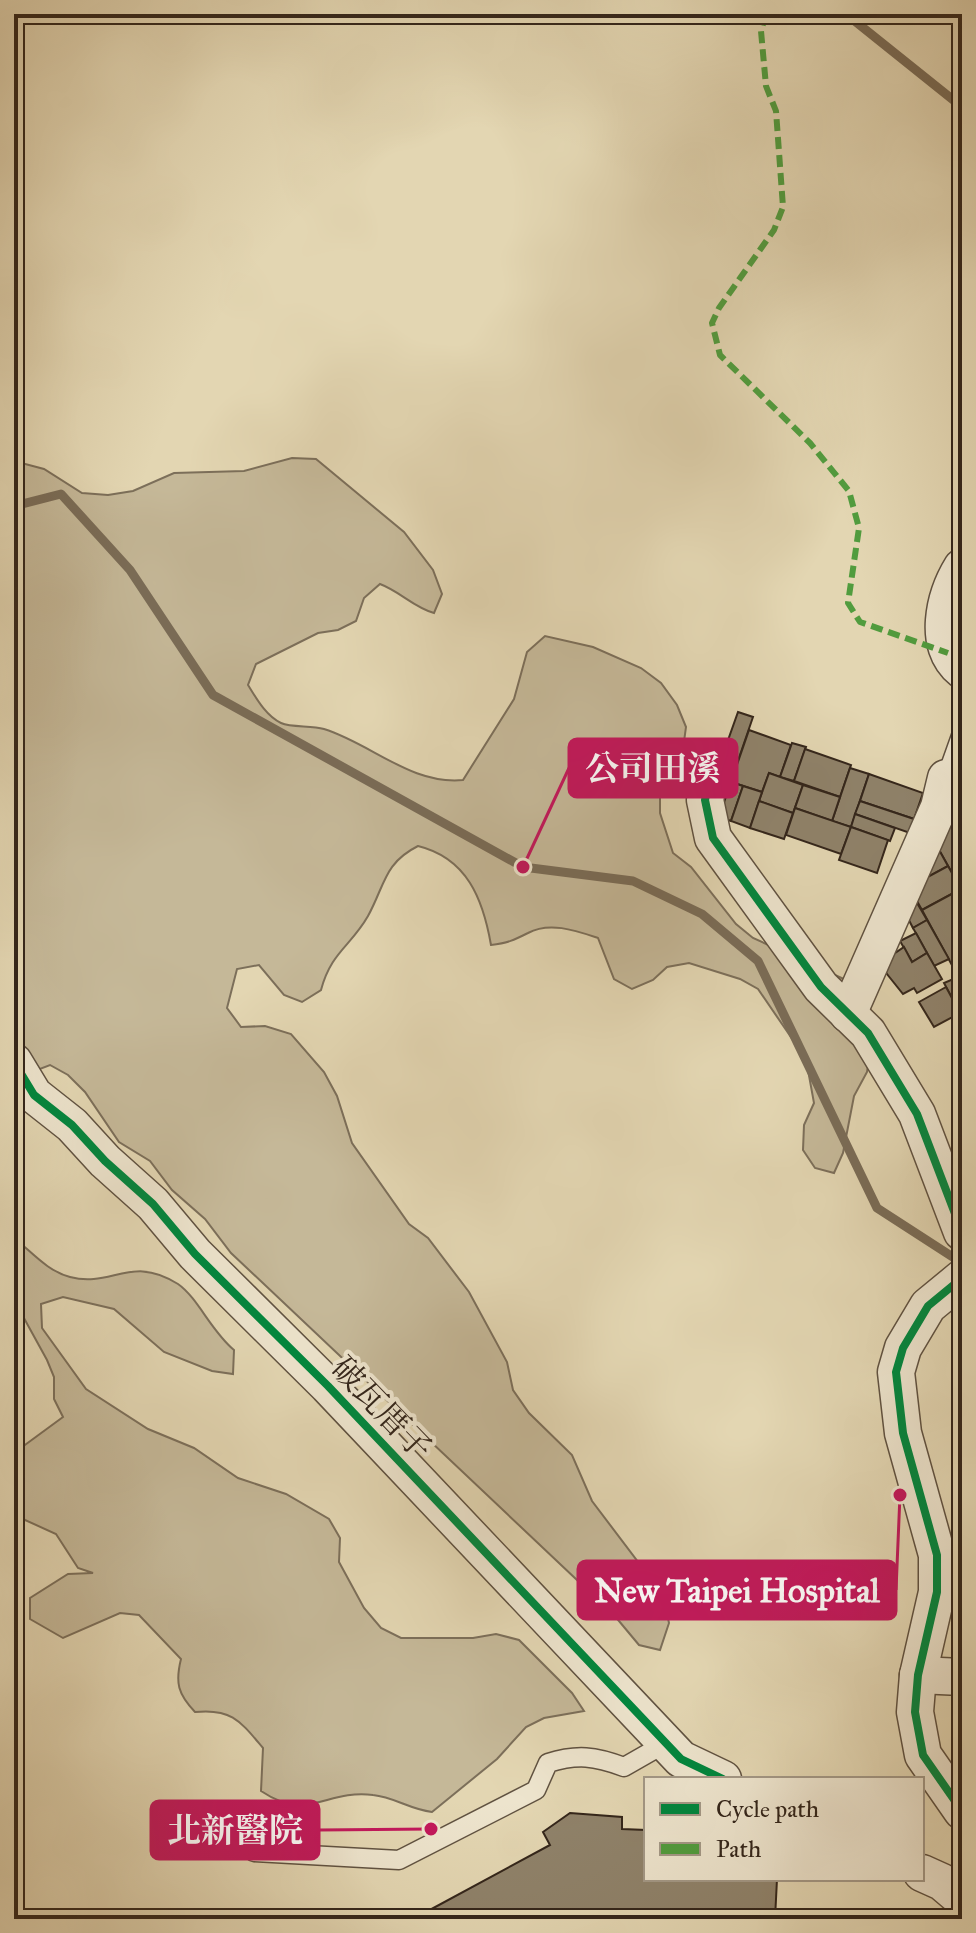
<svg xmlns="http://www.w3.org/2000/svg" width="976" height="1933" font-family="'IM FELL Great Primer','Noto Serif TC',serif">
  <style>
    .green { fill: #c5b898; stroke: #7c6f5a; stroke-width: 2 }
    .lines { fill: none; stroke-linecap: round; stroke-linejoin: round }
    .stream { stroke: #7a6c57; stroke-width: 9 }
    .building { fill: #8f826a; stroke: #34261b; stroke-width: 2 }
    .service-casing { stroke: #605241; stroke-width: 21 }
    .minor-casing { stroke: #605241; stroke-width: 39 }
    .service { stroke: #ede4cd; stroke-width: 18 }
    .minor { stroke: #ede4cd; stroke-width: 36 }
    .quiet { stroke: #519c3e; stroke-width: 6; stroke-dasharray: 12 6; stroke-linecap: butt }
    .cycleway-casing { stroke: #ede4cd; stroke-width: 13 }
    .cycleway { stroke: #00873e; stroke-width: 8 }
    .labels { text-anchor: middle; stroke-width: 8; stroke-linejoin: round; paint-order: stroke }
    .street-label { font-size: 32px; fill: #34261b; stroke: #ede4cd }
    .leader { fill: none; stroke: #c2185b; stroke-width: 3 }
    .callout-dot { fill: #c2185b; stroke: #ede4cd; stroke-width: 3 }
    .callout { fill: #c2185b; stroke: #c2185b; stroke-width: 3 }
    .callout-label { font-size: 34px; text-anchor: middle; font-weight: bold; fill: #fff }
  </style>
  <rect width="100%" height="100%" fill="#e3d6b2"/>
  <filter id="stains"><feTurbulence type="fractalNoise" baseFrequency=".0025" numOctaves="4"/><feColorMatrix values="0 0 0 0 .2 0 0 0 0 .09 0 0 0 0 .02 0 0 0 .5 -.17"/></filter>
  <radialGradient id="worn" r=".72"><stop offset=".6" stop-color="#630" stop-opacity="0"/><stop offset="1" stop-color="#630" stop-opacity=".3"/></radialGradient>
  <g class="green">
    <path d="M292,458L316,459L404,532L433,570L442,594L434,613C413,607 401,592 380,584L364,598L356,621L338,630L318,633L256,664L248,685C256,698 266,716 281,723C292,728 311,725 324,729C372,744 411,785 463,780L514,699L527,652L545,636L593,647L641,668L661,683L677,705L686,727L683,749L660,788V813L673,853L691,867L736,924L753,938L855,984L871,1046L867,1072L854,1096L843,1153L834,1173L815,1168L803,1150L804,1125L814,1103L806,1059L758,989L740,979L689,963L667,967L653,980L632,989L614,979L598,938C577,931 550,921 528,933C514,940 508,943 491,945C483,899 467,858 418,846C384,863 385,885 368,916C351,946 331,952 321,990L302,1002L284,995L259,965L237,969L227,1008L241,1027L265,1026L291,1034L324,1072L337,1096L352,1143L409,1224L428,1238L469,1292L507,1362L513,1390L529,1413L572,1455L592,1501L663,1595L669,1623L660,1650L639,1645L614,1615L231,1253L205,1219L172,1190L150,1161L119,1142L85,1092L68,1075L50,1065L32,1072L14,1066V461L44,469L82,493L108,495L133,491L174,473L244,471Z"/>
    <path d="M14,1238C32,1252 47,1271 70,1277C112,1288 131,1254 178,1284C198,1298 211,1331 234,1350L233,1374L212,1371L164,1352L114,1309L63,1297L41,1304L42,1328L86,1389L148,1429L194,1448L238,1478L286,1494L329,1519L340,1538L339,1562L364,1608L381,1628L401,1638H473L496,1634L519,1640L572,1693L584,1711L544,1718L526,1727L497,1759L432,1812C409,1809 394,1797 373,1795C325,1789 309,1823 261,1791L263,1748C241,1722 232,1708 195,1712C178,1694 175,1683 181,1659L139,1615L120,1613L63,1638L30,1619V1598L68,1574L93,1573L78,1568L56,1534L14,1515V1453L63,1417L54,1399V1377L47,1360L14,1300Z"/>
  </g>
  <g class="lines">
    <g class="stream">
      <path d="M846,14L962,107"/>
      <path d="M14,506L61,494L130,570L213,695L523,867L633,881L702,914L758,961L877,1208L962,1263"/>
    </g>
  </g>
  <g class="building">
    <path d="M738,712L753,717L727,793L711,788Z"/>
    <path d="M749,730L791,745L780,777L769,773L762,792L731,782Z"/>
    <path d="M792,743L806,747L794,781L780,777Z"/>
    <path d="M805,749L851,765L840,797L794,781Z"/>
    <path d="M850,768L869,774L851,827L832,821Z"/>
    <path d="M769,773L803,785L793,813L759,801Z"/>
    <path d="M869,774L923,793L914,819L860,801Z"/>
    <path d="M731,782L743,786L731,821L719,817Z"/>
    <path d="M803,785L840,797L832,821L795,808Z"/>
    <path d="M743,786L762,792L750,828L731,821Z"/>
    <path d="M759,801L793,813L784,839L750,828Z"/>
    <path d="M860,801L914,819L910,833L855,814Z"/>
    <path d="M952,803L962,822L961,889L933,839Z"/>
    <path d="M795,808L851,827L841,854L786,835Z"/>
    <path d="M855,814L895,828L890,841L851,827Z"/>
    <path d="M851,827L888,840L877,873L839,860Z"/>
    <path d="M933,839L948,866L917,883Z"/>
    <path d="M948,866L961,889L922,910L909,887Z"/>
    <path d="M961,889L962,965L954,969L922,910Z"/>
    <path d="M913,896L927,920L913,928L900,903Z"/>
    <path d="M927,920L949,959L934,966L913,928Z"/>
    <path d="M916,933L927,953L912,962L900,941Z"/>
    <path d="M904,947L912,962L927,953L942,979L917,993L914,988L903,994L879,964Z"/>
    <path d="M958,977L962,984L960,1013L944,983Z"/>
    <path d="M946,987L960,1013L934,1027L919,1002Z"/>
    <path d="M570,1813L622,1817V1829L646,1830V1879H777L775,1919L612,1911L598,1919H413L550,1845L543,1832Z"/>
  </g>
  <g class="lines">
    <g class="service-casing">
      <g id="service">
        <path d="M946,778L962,733"/>
        <path d="M254,1852L399,1860L536,1790L548,1763C577,1754 595,1756 624,1767L666,1743"/>
      </g>
    </g>
    <g class="minor-casing">
      <g id="minor">
        <path d="M962,567C944,596 932,646 962,670"/>
        <path d="M712,764L705,800L713,838L821,987L868,1033L917,1114L962,1232"/>
        <path d="M848,1014L939,807L946,778"/>
        <path d="M14,1062L34,1095L72,1125L105,1161L153,1204L195,1254L328,1386L681,1759L723,1779"/>
        <path d="M962,1278L928,1306L903,1348L896,1372L903,1433L937,1555V1592L918,1675L915,1712L923,1755L962,1811"/>
        <path d="M918,1675L962,1677"/>
        <path d="M922,1873L942,1882L962,1899"/>
      </g>
    </g>
    <use href="#service" class="service"/>
    <use href="#minor" class="minor"/>
    <path class="quiet" d="M766,14L761,31L766,86L776,111L783,207L774,230L719,308L712,323L720,355L810,443L849,491L859,528L848,603L860,622L948,653"/>
    <g class="cycleway-casing">
      <g id="cycleway">
        <path d="M712,764L705,800L713,838L821,987L868,1033L917,1114L962,1232"/>
        <path d="M14,1062L34,1095L72,1125L105,1161L153,1204L195,1254L328,1386L681,1759L723,1779"/>
        <path d="M962,1278L928,1306L903,1348L896,1372L903,1433L937,1555V1592L918,1675L915,1712L923,1755L962,1811"/>
      </g>
    </g>
    <use href="#cycleway" class="cycleway"/>
  </g>
  <g class="labels">
    <g class="street-label">
      <text transform="translate(382 1408) rotate(46)" y="11">破瓦厝子</text>
    </g>
  </g>
  <path class="leader" d="M523 867L569 768M900 1495L896 1590M431 1829L319 1830"/>
  <g class="callout-dot">
    <circle cx="523" cy="867" r="8"/>
    <circle cx="900" cy="1495" r="8"/>
    <circle cx="431" cy="1829" r="8"/>
  </g>
  <g class="callout">
    <rect x="569" y="739" width="168" height="58" rx="8"/>
    <rect x="578" y="1561" width="318" height="58" rx="8"/>
    <rect x="151" y="1801" width="168" height="58" rx="8"/>
  </g>
  <g class="callout-label">
    <text x="653" y="780">公司田溪</text>
    <text x="737" y="1602">New Taipei Hospital</text>
    <text x="235" y="1842">北新醫院</text>
  </g>
  <rect width="976" height="1933" fill="none" stroke="#e3d6b2" stroke-width="48"/>
  <rect x="16" y="16" width="944" height="1901" fill="none" stroke="#34261b" stroke-width="4"/>
  <rect x="24" y="24" width="928" height="1885" fill="none" stroke="#34261b" stroke-width="2"/>
  <rect x="644" y="1777" width="280" height="104" fill="#ede4cd" stroke="#a39886" stroke-width="2"/>
  <rect x="660" y="1803" width="40" height="12" fill="#00873e" stroke="#a39886" stroke-width="2"/>
  <text x="716" y="1817" font-size="24" fill="#34261b">Cycle path</text>
  <rect x="660" y="1843" width="40" height="12" fill="#519c3e" stroke="#a39886" stroke-width="2"/>
  <text x="716" y="1857" font-size="24" fill="#34261b">Path</text>
  <rect width="100%" height="100%" filter="url(#stains)"/>
  <rect width="100%" height="100%" fill="url(#worn)"/>
</svg>
